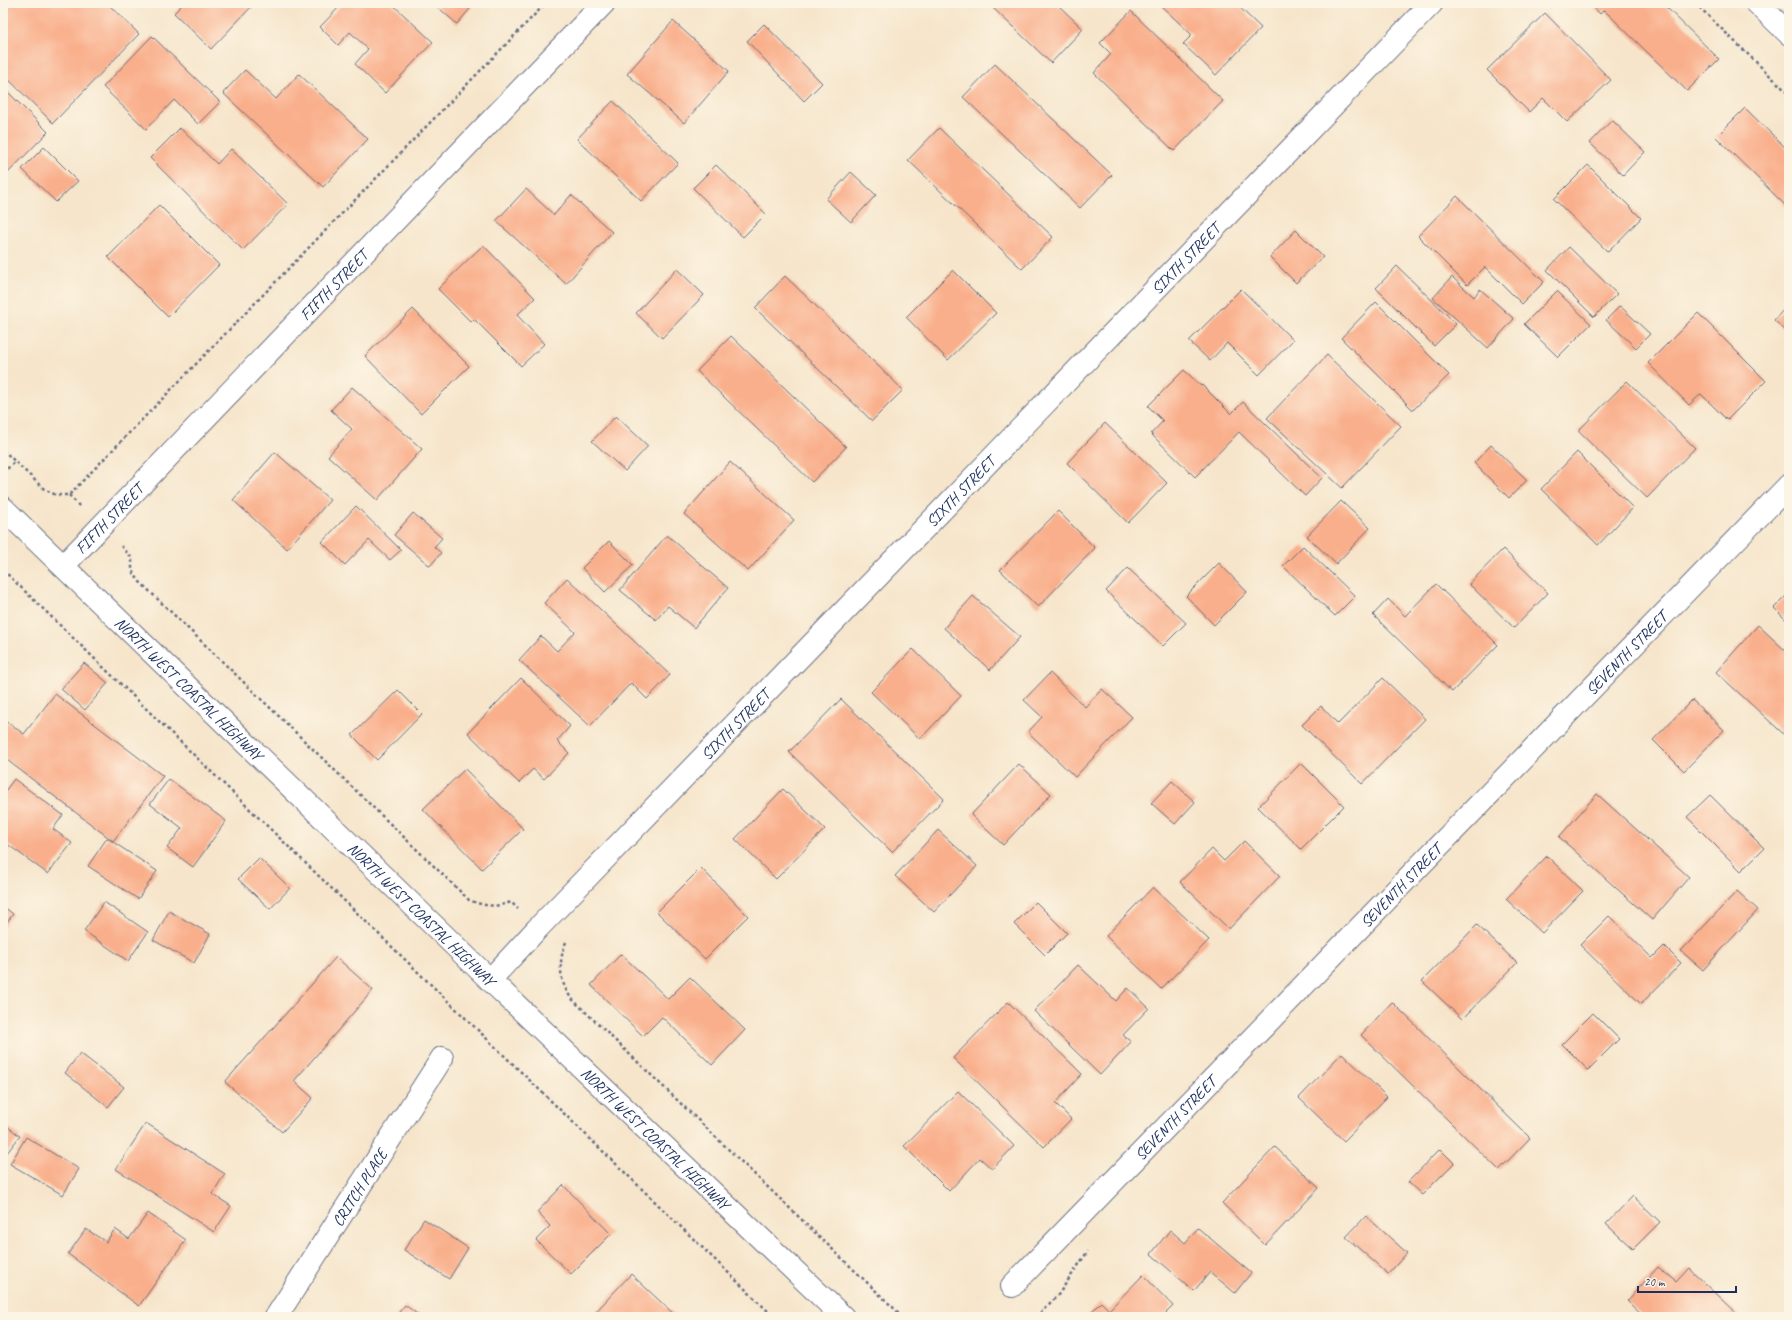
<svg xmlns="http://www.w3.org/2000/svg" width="1792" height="1320" font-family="Caveat,sans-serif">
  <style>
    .building { fill: #f9af8b }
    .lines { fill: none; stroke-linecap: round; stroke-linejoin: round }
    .minor-casing { stroke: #686f84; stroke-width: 24 }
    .trunk-casing { stroke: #686f84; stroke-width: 24 }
    .path { stroke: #686f84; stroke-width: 2.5; stroke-dasharray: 3 3; stroke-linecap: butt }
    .minor { stroke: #fff; stroke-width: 22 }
    .trunk { stroke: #fff; stroke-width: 22 }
    .labels { text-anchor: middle; stroke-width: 3; stroke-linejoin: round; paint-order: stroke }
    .street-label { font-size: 16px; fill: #1b2f5e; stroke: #fcf5e5 }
  </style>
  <rect width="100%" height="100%" fill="#fcf5e5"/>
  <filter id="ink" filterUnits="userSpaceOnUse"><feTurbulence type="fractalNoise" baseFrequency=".025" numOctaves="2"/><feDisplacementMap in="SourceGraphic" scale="8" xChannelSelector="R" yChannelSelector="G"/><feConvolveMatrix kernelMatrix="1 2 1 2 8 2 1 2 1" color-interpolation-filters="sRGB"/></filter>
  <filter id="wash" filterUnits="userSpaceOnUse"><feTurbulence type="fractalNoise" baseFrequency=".012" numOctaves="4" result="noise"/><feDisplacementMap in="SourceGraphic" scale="16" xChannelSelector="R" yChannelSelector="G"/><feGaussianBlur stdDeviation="0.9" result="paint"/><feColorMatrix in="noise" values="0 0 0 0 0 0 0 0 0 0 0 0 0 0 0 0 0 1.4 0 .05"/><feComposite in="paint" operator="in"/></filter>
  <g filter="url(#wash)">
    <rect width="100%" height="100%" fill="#f6e5cb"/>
    <g id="blocks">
      <g class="building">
        <path d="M3,3H107L139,34L53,123L3,74Z"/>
        <path d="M184,3H255L211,49L174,13Z"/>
        <path d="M343,3H391L433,42L385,93L355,64L368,49L350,32L338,45L320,27Z"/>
        <path d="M433,3H475L457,24Z"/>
        <path d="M759,3H768L764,7Z"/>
        <path d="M998,3H1056L1083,29L1051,63L993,8Z"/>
        <path d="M1158,3H1235L1261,28L1216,75L1183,44L1192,35Z"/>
        <path d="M1590,3H1662L1719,59L1687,91L1604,10L1600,14Z"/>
        <path d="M1131,11L1223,101L1174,151L1094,73L1111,54L1100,43Z"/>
        <path d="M1545,13L1611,80L1567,122L1543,98L1529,112L1487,70Z"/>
        <path d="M673,21L729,71L684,123L627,74Z"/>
        <path d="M764,24L822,83L804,101L747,41Z"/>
        <path d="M152,36L220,102L198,124L174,100L146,129L103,87Z"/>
        <path d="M995,64L1112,175L1080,208L963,97Z"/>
        <path d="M245,70L276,99L299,74L368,139L323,187L223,93Z"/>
        <path d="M6,90L48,132L3,178V93Z"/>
        <path d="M613,101L678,163L641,201L577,139Z"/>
        <path d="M1745,108L1789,151V204L1787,207L1716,137Z"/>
        <path d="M1612,120L1645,152L1623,175L1590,143Z"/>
        <path d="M180,128L217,164L231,149L288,204L243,250L150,158Z"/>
        <path d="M939,128L1053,237L1022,269L908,160Z"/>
        <path d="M44,147L78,181L56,202L22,169Z"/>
        <path d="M716,165L766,214L743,237L693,188Z"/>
        <path d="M1588,165L1641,218L1608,252L1554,199Z"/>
        <path d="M851,172L876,195L851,222L826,199Z"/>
        <path d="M526,189L554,215L571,195L612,232L566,284L496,221Z"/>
        <path d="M1457,196L1544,282L1522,304L1485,267L1467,285L1418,236Z"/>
        <path d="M159,205L219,265L168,317L108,257Z"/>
        <path d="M1296,230L1323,257L1296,283L1270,257Z"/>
        <path d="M483,245L535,298L517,315L544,344L521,366L474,319L471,322L438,289Z"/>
        <path d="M1569,247L1617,294L1594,317L1547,270Z"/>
        <path d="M1397,266L1456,324L1434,346L1376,288Z"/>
        <path d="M677,269L704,295L662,338L636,313Z"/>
        <path d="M953,270L996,313L948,360L906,317Z"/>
        <path d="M785,276L903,390L872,421L755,308Z"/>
        <path d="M1452,277L1474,297L1480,289L1514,319L1488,348L1433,298Z"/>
        <path d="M1241,289L1293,340L1259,375L1227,343L1210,361L1189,341Z"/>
        <path d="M1557,291L1591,324L1558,357L1524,324Z"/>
        <path d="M1376,302L1449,375L1413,410L1341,338Z"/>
        <path d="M1789,304V334L1774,320Z"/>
        <path d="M1620,306L1650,334L1636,348L1606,320Z"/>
        <path d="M413,309L469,366L421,414L365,356Z"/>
        <path d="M1698,313L1766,381L1727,420L1701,394L1689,405L1648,363Z"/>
        <path d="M731,336L846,447L812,482L697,371Z"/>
        <path d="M1327,355L1401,426L1342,488L1267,418Z"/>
        <path d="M1184,370L1201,386L1202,385L1231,414L1243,402L1322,478L1305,496L1239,432L1195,477L1151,434L1163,421L1148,406Z"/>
        <path d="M1627,381L1695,448L1647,498L1578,431Z"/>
        <path d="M352,387L422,449L377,500L328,456L352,429L331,410Z"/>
        <path d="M616,416L648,446L625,471L592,441Z"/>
        <path d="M1105,423L1167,483L1128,523L1067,463Z"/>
        <path d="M1491,445L1527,480L1509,498L1474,463Z"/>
        <path d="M275,452L330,500L287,549L233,500Z"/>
        <path d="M1577,452L1633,508L1598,545L1541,489Z"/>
        <path d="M730,462L794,520L748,571L684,514Z"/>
        <path d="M1341,501L1370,528L1336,564L1307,536Z"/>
        <path d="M356,506L401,550L390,560L369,540L345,565L322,542Z"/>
        <path d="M1058,511L1095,548L1038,607L1000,570Z"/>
        <path d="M413,513L442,538L434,547L441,553L430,566L394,535Z"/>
        <path d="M667,535L728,588L694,628L668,606L656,620L620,590Z"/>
        <path d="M609,541L633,565L605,592L582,568Z"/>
        <path d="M1303,546L1355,596L1335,616L1283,566Z"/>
        <path d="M1503,549L1548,593L1514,628L1469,584Z"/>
        <path d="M1219,563L1247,592L1214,625L1186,596Z"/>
        <path d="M1128,568L1186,623L1163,646L1106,591Z"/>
        <path d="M567,578L670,675L647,699L631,683L590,726L519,660L541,636L557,651L575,632L544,603Z"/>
        <path d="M1436,584L1498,645L1452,692L1373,615L1388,599L1405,616Z"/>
        <path d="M1789,593V623L1774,608Z"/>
        <path d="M973,596L1020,637L990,670L944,628Z"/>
        <path d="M1758,625L1789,654V739L1716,672Z"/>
        <path d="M913,649L961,696L920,739L871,692Z"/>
        <path d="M84,663L108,683L85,710L61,689Z"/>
        <path d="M1050,673L1085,707L1102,689L1132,717L1075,777L1028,732L1042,717L1024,700Z"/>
        <path d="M521,678L570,726L557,741L569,753L544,779L533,769L519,783L468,733Z"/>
        <path d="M1383,678L1425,719L1362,784L1302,725L1321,706L1338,724Z"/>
        <path d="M398,690L422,714L377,760L352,735Z"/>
        <path d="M55,694L163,776L113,841L3,757V727L7,722L24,734Z"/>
        <path d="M841,699L944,799L892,852L789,752Z"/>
        <path d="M1692,700L1724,730L1684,771L1653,740Z"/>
        <path d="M1301,763L1344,806L1301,849L1258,807Z"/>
        <path d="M1019,764L1051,794L1003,845L971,815Z"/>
        <path d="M465,769L523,829L482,869L423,809Z"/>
        <path d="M14,779L63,815L53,829L72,843L48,874L3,841V794Z"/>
        <path d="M169,779L226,821L193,867L167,848L182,828L150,804Z"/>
        <path d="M1172,781L1195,802L1175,824L1151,803Z"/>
        <path d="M783,789L825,829L776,879L735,839Z"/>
        <path d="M1597,794L1689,877L1652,920L1559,837Z"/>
        <path d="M1710,795L1764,848L1741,871L1687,817Z"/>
        <path d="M938,830L977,866L934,912L895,876Z"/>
        <path d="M107,838L157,871L138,899L88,866Z"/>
        <path d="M1244,841L1280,876L1229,929L1180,882L1212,849L1224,861Z"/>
        <path d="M1547,856L1583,891L1542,933L1506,899Z"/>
        <path d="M259,858L290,888L270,909L238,879Z"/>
        <path d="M701,868L748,916L705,959L657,912Z"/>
        <path d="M1153,887L1209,940L1161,989L1106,936Z"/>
        <path d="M1737,891L1758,910L1703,970L1681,951Z"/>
        <path d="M104,902L148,932L128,961L84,931Z"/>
        <path d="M1036,902L1067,933L1045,955L1014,924Z"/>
        <path d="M3,906L13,914L3,928Z"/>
        <path d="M169,911L210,934L194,963L153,940Z"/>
        <path d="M1609,916L1652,958L1664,946L1681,963L1641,1004L1580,945Z"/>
        <path d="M1477,925L1517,963L1462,1019L1422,981Z"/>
        <path d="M621,954L668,999L690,977L745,1030L712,1065L662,1017L643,1036L591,985Z"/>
        <path d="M336,957L373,990L294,1081L313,1098L282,1132L225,1082Z"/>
        <path d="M1078,965L1116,1001L1128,988L1149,1008L1123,1035L1131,1042L1100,1075L1034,1011Z"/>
        <path d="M1008,1002L1082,1074L1055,1103L1071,1119L1044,1147L953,1058Z"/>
        <path d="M1392,1002L1530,1138L1499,1170L1361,1035Z"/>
        <path d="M1593,1013L1619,1039L1588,1070L1562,1044Z"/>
        <path d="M80,1053L124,1087L108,1107L65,1073Z"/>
        <path d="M1342,1053L1387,1097L1344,1141L1299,1098Z"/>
        <path d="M958,1091L1014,1146L992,1169L980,1158L949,1191L904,1146Z"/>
        <path d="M3,1123L20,1136L3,1158Z"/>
        <path d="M146,1123L225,1174L212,1194L231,1206L214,1232L116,1169Z"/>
        <path d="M26,1137L79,1169L63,1195L10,1164Z"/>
        <path d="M1275,1147L1319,1188L1265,1245L1222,1203Z"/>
        <path d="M1440,1149L1454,1163L1422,1195L1408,1182Z"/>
        <path d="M563,1185L611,1234L571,1274L536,1240L550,1226L537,1212Z"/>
        <path d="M1633,1196L1660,1222L1633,1249L1606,1224Z"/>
        <path d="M148,1213L186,1240L139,1306L68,1254L86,1229L106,1242L115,1229L129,1239Z"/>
        <path d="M1366,1216L1407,1253L1388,1274L1346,1237Z"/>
        <path d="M424,1219L468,1248L449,1279L404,1250Z"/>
        <path d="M1198,1228L1251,1273L1235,1293L1210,1272L1194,1291L1151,1254L1170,1230L1185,1243Z"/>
        <path d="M1658,1267L1676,1282L1689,1268L1739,1315L1737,1317H1644L1627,1301Z"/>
        <path d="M631,1274L677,1317H591Z"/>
        <path d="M1143,1275L1173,1306L1162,1317H1086L1101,1302L1109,1310Z"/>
        <path d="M405,1305L421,1317H395Z"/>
      </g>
    </g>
  </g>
  <g filter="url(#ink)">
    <use href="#blocks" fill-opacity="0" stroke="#686f84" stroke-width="1"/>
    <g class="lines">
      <g class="minor-casing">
        <g id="minor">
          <path d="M1757,3L1789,34"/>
          <path id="s1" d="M63,566L604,3"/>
          <path id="s2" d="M490,980L537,929L1432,3"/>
          <path id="s3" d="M1012,1286L1789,485"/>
          <path id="s4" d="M276,1317L442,1058"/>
        </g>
      </g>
      <g class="trunk-casing">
        <g id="trunk">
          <path id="s5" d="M3,508L490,980L843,1317"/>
        </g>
      </g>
      <g class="path">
        <path d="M1695,3L1789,94"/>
        <path d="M3,450L44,489L56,495H69L546,3"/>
        <path d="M3,473L15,461"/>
        <path d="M69,495L81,508"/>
        <path d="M121,546L132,558V571L140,582L469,900C484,906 495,908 511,902L518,909"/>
        <path d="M3,570L774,1317"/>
        <path d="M566,942C558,962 559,981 571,998L903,1317"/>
        <path d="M1036,1317L1058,1295L1088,1251"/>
      </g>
      <use href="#minor" class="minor"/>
      <use href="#trunk" class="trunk"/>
    </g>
  </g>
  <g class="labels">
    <g class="street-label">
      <text dy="6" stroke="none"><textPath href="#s2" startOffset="1002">SIXTH STREET</textPath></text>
      <text dy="6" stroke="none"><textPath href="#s1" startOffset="390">FIFTH STREET</textPath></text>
      <text dy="6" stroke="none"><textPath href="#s2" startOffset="678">SIXTH STREET</textPath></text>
      <text dy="6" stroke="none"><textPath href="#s1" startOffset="66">FIFTH STREET</textPath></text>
      <text dy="6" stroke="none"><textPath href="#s3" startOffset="882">SEVENTH STREET</textPath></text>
      <text dy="6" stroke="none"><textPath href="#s5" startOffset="259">NORTH WEST COASTAL HIGHWAY</textPath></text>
      <text dy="6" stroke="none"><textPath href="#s2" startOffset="354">SIXTH STREET</textPath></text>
      <text dy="6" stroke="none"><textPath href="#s3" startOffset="558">SEVENTH STREET</textPath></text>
      <text dy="6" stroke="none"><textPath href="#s5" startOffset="583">NORTH WEST COASTAL HIGHWAY</textPath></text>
      <text dy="6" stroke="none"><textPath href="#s3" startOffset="234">SEVENTH STREET</textPath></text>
      <text dy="6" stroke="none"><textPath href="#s5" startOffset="907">NORTH WEST COASTAL HIGHWAY</textPath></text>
      <text dy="6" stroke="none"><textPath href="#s4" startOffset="154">CRITCH PLACE</textPath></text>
    </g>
  </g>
  <rect width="1792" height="1320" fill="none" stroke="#fcf5e5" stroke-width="16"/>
  <path d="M1638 1286v6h98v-6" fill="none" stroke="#1b2f5e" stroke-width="2"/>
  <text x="1644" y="1286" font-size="12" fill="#1b2f5e" stroke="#fcf5e5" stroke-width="3" paint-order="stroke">20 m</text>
</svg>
